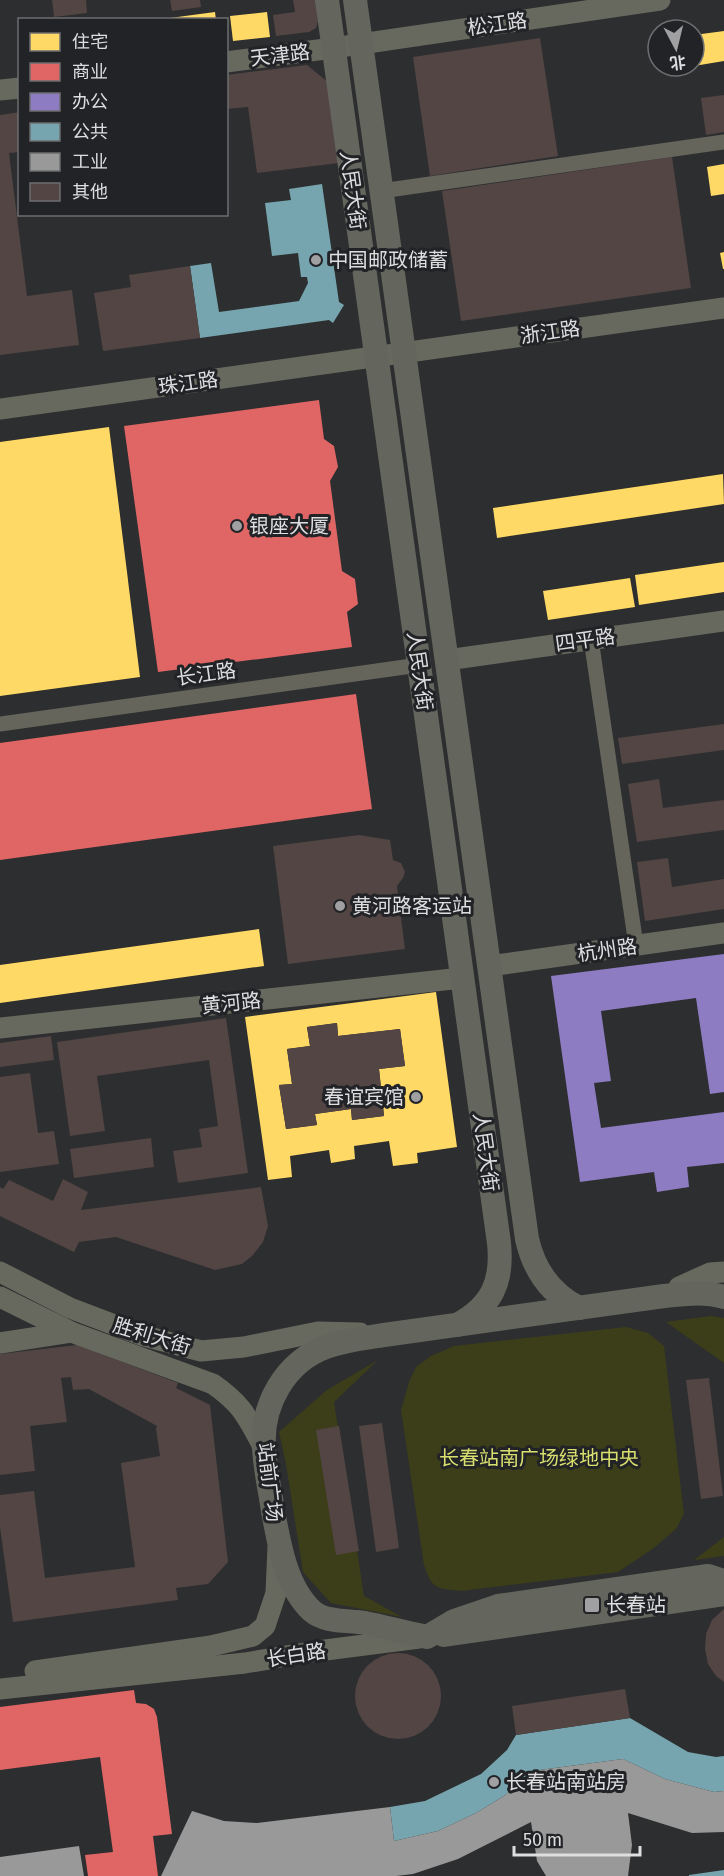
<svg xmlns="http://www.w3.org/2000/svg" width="724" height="1876" font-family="'Fira Sans','Noto Sans SC',sans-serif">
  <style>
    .green { fill: #3c3e19 }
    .homes { fill: #ffd966; fill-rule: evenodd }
    .shops { fill: #e06666 }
    .offices { fill: #8e7cc3 }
    .public { fill: #76a5af }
    .industry { fill: #999 }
    .building { fill: #524544 }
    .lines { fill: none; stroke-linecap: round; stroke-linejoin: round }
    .street { stroke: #65655c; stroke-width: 15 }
    .secondary { stroke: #68695e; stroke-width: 21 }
    .primary { stroke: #64655d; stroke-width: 24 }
    .poi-dot { fill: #a0a0a2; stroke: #222326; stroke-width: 2 }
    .labels { text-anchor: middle; stroke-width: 6; stroke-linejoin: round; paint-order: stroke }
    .street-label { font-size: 20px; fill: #dedee0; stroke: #222326 }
    .poi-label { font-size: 20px; fill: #dedee0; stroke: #222326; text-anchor: start }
    .park-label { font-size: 20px; fill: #d9df6e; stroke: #222326 }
  </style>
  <rect width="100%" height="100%" fill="#2d2e2f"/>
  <g class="green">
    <path d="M711,1316L724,1318V1363L666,1322Z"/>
    <path d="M626,1327L648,1333L664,1346L684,1514L676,1529L654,1548L618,1572L461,1591C437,1588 432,1590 424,1565L401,1410L409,1382L416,1367L431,1356L454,1346Z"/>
    <path d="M378,1360L334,1402L364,1596L402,1617L331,1603L303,1572L286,1464L279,1432L327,1390Z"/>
    <path d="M724,1537V1556L694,1560Z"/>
  </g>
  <g class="homes">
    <path d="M215,12L216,20H170V18Z"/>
    <path d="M267,12L270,37L233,41L230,16Z"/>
    <path d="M724,31V61L694,66V35Z"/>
    <path d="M724,164V194L711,196L707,167Z"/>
    <path d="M724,252V269H723L720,253Z"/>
    <path d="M109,427L140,677L0,696V442Z"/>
    <path d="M723,474L724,504L497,538L493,508Z"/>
    <path d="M724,562V592L639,605L635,575Z"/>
    <path d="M630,578L635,607L548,620L543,591Z"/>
    <path d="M259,929L264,966L0,1003V965Z"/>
    <path d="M436,992L457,1147L417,1153L418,1163L393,1166L389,1141L354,1146L355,1159L331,1163L329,1150L290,1156L292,1177L268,1180L245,1017ZM337,1023L338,1036L400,1029L405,1066L379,1069L384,1116L352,1120L351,1109L315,1114L317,1125L286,1129L279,1085L292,1084L287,1049L310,1046L307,1027Z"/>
  </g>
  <g class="shops">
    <path d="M319,400L324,439L334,446L338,467L330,481L342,571L355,579L358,604L347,612L352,647L158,672L124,426Z"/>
    <path d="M356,694L372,809L0,860V743Z"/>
    <path d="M134,1690L136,1703L146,1704L154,1709L157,1717L172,1834L153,1836L158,1876H88L85,1855L113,1852L100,1757L0,1770V1707Z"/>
  </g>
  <path class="offices" d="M724,954V1092L710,1094L696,998L601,1011L611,1081L594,1083L601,1128L724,1112V1163L687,1167L689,1187L657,1192L654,1172L580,1182L551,976Z"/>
  <g class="public">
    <path d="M322,184L339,302L344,305L333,323L329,320L200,338L190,266L211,263L219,312L299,301L308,283L307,277H301L298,253L272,256L265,203L291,200L289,189Z"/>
    <path d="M630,1718L688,1752L716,1757L724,1756V1791L714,1792L665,1779L623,1759L532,1771L504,1796L476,1813L438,1831L394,1841L390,1807L425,1801L481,1774L507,1750L516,1735Z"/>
    <path d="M724,1870V1876H689V1875Z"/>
  </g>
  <g class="industry">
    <path d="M623,1759L665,1779L714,1792L724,1791V1832L692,1833L628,1813L632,1845L628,1876H546L537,1861L531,1822L458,1859L413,1874L396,1876H161L192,1811L224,1821L257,1823L390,1807L394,1841L438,1831L476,1813L504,1796L532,1771Z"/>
    <path d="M79,1846L84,1876H0V1857Z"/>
  </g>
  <g class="building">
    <path d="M52,0H86L87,13L54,17Z"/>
    <path d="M170,0H200L201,7L172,11Z"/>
    <path d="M293,0H316L318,21L316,28L309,32L276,36L273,15L295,12Z"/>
    <path d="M540,38L558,156L430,176L413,57Z"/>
    <path d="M307,65L329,83L339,163L257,173L248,107L226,109V75Z"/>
    <path d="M724,95V132L706,135L701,98Z"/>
    <path d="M20,112V152L9,153L27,296L72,290L79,345L0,355V115Z"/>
    <path d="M672,157L691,288L461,321L442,191Z"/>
    <path d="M190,266L200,338L103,351L94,293L131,287L129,275Z"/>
    <path d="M724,724V750L622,764L618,738Z"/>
    <path d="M659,779L663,808L724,800V830L637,842L628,784Z"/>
    <path d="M359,835L390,840L393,860L401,863L405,872L403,878L397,886L405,949L288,964L273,846Z"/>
    <path d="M668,858L672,887L724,879V909L645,921L637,862Z"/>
    <path d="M226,1018L248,1173L178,1183L173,1151L202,1147L199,1129L218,1126L209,1060L97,1076L105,1131L70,1136L57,1042Z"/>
    <path d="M337,1023L338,1036L400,1029L405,1066L379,1069L384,1116L352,1120L351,1109L315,1114L317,1125L286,1129L279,1085L292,1084L287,1049L310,1046L307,1027Z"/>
    <path d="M51,1036L54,1060L0,1067V1043Z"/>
    <path d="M30,1073L38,1133L54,1131L59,1164L0,1172V1077Z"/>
    <path d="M151,1138L154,1167L74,1178L70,1149Z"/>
    <path d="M63,1179L88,1192L81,1210L261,1187L268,1226L263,1242L252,1256L242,1264L215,1270L116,1237L79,1242L74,1252L0,1216V1187L3,1189L9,1180L53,1201Z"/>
    <path d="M77,1345L178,1383L176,1388L210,1405L228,1562L208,1584L176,1588L178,1600L13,1622L0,1527V1495L34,1491L45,1578L135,1567L121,1463L160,1456L156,1429L157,1426L89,1389L73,1390L71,1377L61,1378L67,1422L30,1426L35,1471L0,1475V1354Z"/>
    <path d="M709,1378L723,1496L701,1499L686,1380Z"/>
    <path d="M382,1423L399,1548L376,1552L359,1426Z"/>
    <path d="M339,1426L359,1551L336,1555L316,1430Z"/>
    <path d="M724,1609V1682L716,1676L708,1664L705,1649L706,1634L712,1620Z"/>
    <circle cx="398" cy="1696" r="43"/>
    <path d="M625,1689L630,1718L516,1735L512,1706Z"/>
  </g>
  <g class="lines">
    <g class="street">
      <path d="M381,191L724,142"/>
      <path d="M591,639L636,945"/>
      <path d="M0,724L419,665"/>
    </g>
    <g class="secondary">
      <path d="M226,62L333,48L660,0"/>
      <path d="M0,90L20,88"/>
      <path d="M0,409L724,308"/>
      <path d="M447,660L724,621"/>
      <path d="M489,966L724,933"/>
      <path d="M0,1028L462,978"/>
      <path d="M0,1272L70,1308L141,1335L201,1351L244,1347L318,1332L360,1333"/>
      <path d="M679,1287L710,1273L724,1272"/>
      <path d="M0,1297L71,1332L213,1384C243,1405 247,1417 264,1448"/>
      <path d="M0,1343L71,1332"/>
      <path d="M35,1671L211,1646L253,1636L265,1626L276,1593L278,1547"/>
      <path d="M0,1689L245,1663L310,1652L419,1638"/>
    </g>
    <g class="primary">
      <path d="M327,0L499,1243C503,1282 492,1306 457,1325"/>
      <path d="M355,0L527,1239C534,1270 551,1294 579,1308"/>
      <path d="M724,1297C704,1291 685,1294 664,1296L384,1335C365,1338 345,1340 326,1347C285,1362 261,1405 264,1448C265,1469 270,1490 273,1511C279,1544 286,1587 312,1611C326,1623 348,1620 365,1623C385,1627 406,1633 427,1637L454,1621L498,1606L708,1576L724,1581"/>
      <path d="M444,1635L724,1594"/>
    </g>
  </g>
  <g class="poi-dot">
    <circle cx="316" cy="260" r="6"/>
    <circle cx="237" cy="526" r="6"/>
    <circle cx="340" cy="906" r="6"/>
    <circle cx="416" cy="1097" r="6"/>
    <rect x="584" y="1597" width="16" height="16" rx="3"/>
    <circle cx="494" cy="1782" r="6"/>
  </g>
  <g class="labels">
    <g class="street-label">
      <text transform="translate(497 24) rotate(-8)" y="7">松江路</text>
      <text transform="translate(280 55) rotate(-7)" y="7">天津路</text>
      <text transform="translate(353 190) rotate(82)" y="7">人民大街</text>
      <text transform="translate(550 332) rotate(-8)" y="7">浙江路</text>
      <text transform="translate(188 383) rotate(-8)" y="7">珠江路</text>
      <text transform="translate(585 640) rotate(-8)" y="7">四平路</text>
      <text transform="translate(420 671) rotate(82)" y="7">人民大街</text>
      <text transform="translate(206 674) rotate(-8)" y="7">长江路</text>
      <text transform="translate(607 950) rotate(-8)" y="7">杭州路</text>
      <text transform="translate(231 1003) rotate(-6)" y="7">黄河路</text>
      <text transform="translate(486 1152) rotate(82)" y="7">人民大街</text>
      <text transform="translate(152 1336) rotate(17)" y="7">胜利大街</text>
      <text transform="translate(270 1482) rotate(83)" y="7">站前广场</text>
      <text transform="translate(296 1655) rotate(-9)" y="7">长白路</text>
    </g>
    <g class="poi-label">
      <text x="328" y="267">中国邮政储蓄</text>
      <text x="249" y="533">银座大厦</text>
      <text x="352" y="913">黄河路客运站</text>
      <text x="404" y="1104" text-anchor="end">春谊宾馆</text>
      <text x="606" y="1612">长春站</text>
      <text x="506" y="1789">长春站南站房</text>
    </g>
    <g class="park-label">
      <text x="539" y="1465">长春站南广场绿地中央</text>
    </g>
  </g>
  <rect x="18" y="18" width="210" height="198" fill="#222326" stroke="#6d6e70" stroke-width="1.5"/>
  <rect x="30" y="33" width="30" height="18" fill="#ffd966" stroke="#6d6e70" stroke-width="1.5"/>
  <text x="72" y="48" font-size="18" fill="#dedee0">住宅</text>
  <rect x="30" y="63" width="30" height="18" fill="#e06666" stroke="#6d6e70" stroke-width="1.5"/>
  <text x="72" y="78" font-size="18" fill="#dedee0">商业</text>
  <rect x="30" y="93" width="30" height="18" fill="#8e7cc3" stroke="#6d6e70" stroke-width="1.5"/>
  <text x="72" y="108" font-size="18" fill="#dedee0">办公</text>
  <rect x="30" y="123" width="30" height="18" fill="#76a5af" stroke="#6d6e70" stroke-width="1.5"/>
  <text x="72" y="138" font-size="18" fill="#dedee0">公共</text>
  <rect x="30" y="153" width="30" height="18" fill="#999999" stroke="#6d6e70" stroke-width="1.5"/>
  <text x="72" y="168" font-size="18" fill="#dedee0">工业</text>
  <rect x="30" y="183" width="30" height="18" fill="#524544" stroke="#6d6e70" stroke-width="1.5"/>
  <text x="72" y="198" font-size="18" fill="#dedee0">其他</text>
  <g transform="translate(676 48) rotate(173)"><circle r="28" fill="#222326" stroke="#6d6e70" stroke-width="1.5"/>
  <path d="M0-4.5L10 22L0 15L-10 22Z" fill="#a0a0a2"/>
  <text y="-9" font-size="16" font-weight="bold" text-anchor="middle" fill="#dedee0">北</text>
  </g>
  <path d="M514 1846v9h126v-9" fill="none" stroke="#dedee0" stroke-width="3"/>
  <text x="523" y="1846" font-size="18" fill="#dedee0" stroke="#222326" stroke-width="4.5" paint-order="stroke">50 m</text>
</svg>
